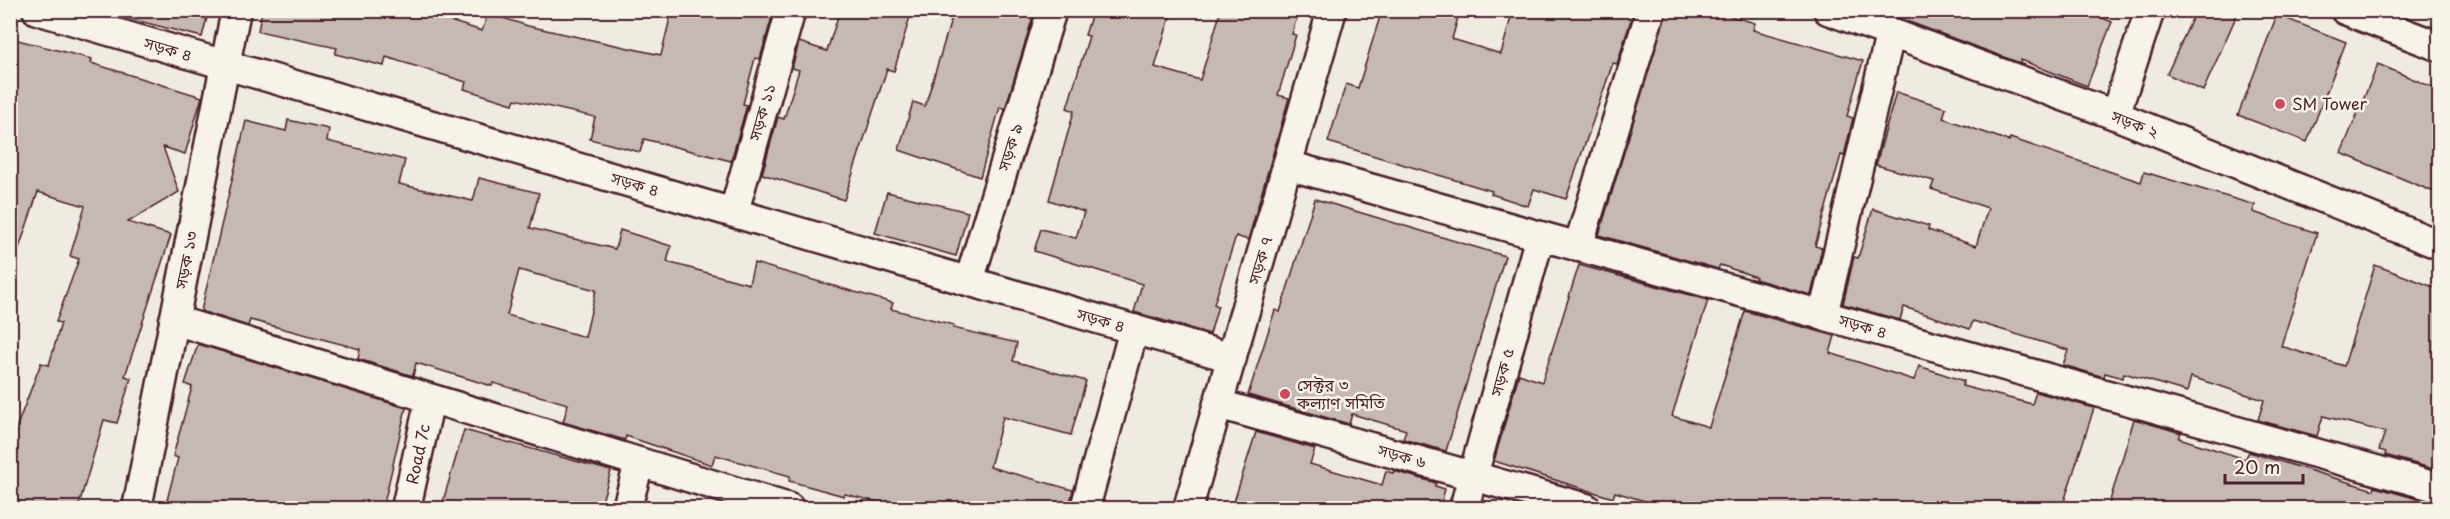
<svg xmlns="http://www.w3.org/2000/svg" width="2450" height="519" font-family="'Playpen Sans','Noto Sans Bengali',sans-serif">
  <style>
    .building { fill: #c6b8b3; stroke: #4a1f2b; stroke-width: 1.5; fill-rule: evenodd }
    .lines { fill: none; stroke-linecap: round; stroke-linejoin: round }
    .minor-casing { stroke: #4a1f2b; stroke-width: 33 }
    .minor { stroke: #f7f3e8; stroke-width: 28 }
    .poi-dot { fill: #d1495b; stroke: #f7f3e8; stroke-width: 2 }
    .labels { text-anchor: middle; stroke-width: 5; stroke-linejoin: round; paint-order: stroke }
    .street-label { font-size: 16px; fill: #4a1f2b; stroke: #f7f3e8 }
    .poi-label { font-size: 16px; fill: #4a1f2b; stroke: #f7f3e8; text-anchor: start }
  </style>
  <rect width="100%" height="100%" fill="#f0ebe0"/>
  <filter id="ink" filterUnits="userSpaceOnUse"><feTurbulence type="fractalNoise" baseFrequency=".0167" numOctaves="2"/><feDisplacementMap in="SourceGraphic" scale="12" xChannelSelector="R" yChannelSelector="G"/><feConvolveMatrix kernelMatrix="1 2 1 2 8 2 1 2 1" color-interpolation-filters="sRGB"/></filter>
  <g filter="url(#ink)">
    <g class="building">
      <path d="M128,10H209L202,37L127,18Z"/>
      <path d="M262,10H415L482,31L488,13L528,26L661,55L672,10H774L760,59L755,58L743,104L747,105L731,161L644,139L640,152L590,139L595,117L515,99L513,104L464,89L466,82L386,57L384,66L335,54L337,48L258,31Z"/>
      <path d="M840,10H912L894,71L887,69L844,200L762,174L778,117L784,119L799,70L792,68L799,42L827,51Z"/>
      <path d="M954,10H1035L1005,109L1000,107L980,177L899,150L913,102L925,106Z"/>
      <path d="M1093,10H1172L1155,67L1200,80L1221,10H1299L1292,34L1296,35L1278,95L1289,98L1248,240L1236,236L1214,304L1218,306L1210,334L1134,312L1142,284L1034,251L1041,229L1076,238L1084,212L1049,200L1074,111L1067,108L1089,36L1085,35Z"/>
      <path d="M1382,10H1460L1452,39L1501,54L1513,10H1634L1617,64L1613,63L1566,199L1534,189L1528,206L1491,194L1492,191L1328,142L1346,84L1358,88Z"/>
      <path d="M1667,10H1710L1755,23L1753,30L1863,61L1847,116L1853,118L1844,156L1841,155L1815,246L1822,248L1811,295L1755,279L1756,277L1720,265L1718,269L1599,235Z"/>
      <path d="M1877,10H2084L2112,22L2087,86L2021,60L2020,63Z"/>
      <path d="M2196,10H2239L2203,91L2167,74Z"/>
      <path d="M2277,15L2346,42L2307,142L2238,115Z"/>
      <path d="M10,38L92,59L91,63L202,97L185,154L163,147L179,192L128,222L171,235L125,376L131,378L117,423L104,420L78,508L10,506V444L41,363L49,365L61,323L56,322L79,259L70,256L85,206L38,192L14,263H10Z"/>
      <path d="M2378,64L2439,90V194L2341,153Z"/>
      <path d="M1896,92L1946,108L1943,118L2009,141L2010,138L2141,182L2144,172L2255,205L2253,212L2317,233L2281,346L2344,366L2375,265L2439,289V461L2437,470L2385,455L2386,452L2379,450L2385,432L2323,416L2317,436L2258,420L2264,400L2191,377L2187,392L2124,373L2123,378L2105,373L2104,377L2063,365L2068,350L1973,321L1970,329L1904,307L1900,320L1843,304L1854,257L1858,258L1873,209L1929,226L1928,230L1976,246L1988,208L1931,189L1934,181L1876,165Z"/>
      <path d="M288,120L329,129L327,141L405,160L399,184L473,201L479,178L539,193L530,228L615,249L620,230L671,246L667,262L749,284L754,263L893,303L891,309L954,325L953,328L1017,343L1013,361L1086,381L1071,435L1003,417L990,467L1073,490L1069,508H903L845,494L844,496L789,481L790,476L715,455L712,465L626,436L625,440L563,422L568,404L493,383L492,386L416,363L413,376L358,359L360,349L250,320L248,326L201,311L246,121L286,131ZM519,270L596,290L585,337L507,315Z"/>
      <path d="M887,192L968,212L956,256L875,233Z"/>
      <path d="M1315,199L1505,256L1446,451L1403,439L1406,430L1352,414L1349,424L1248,395L1275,310L1280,312Z"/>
      <path d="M1579,265L1708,300L1672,416L1709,427L1745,311L1835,336L1830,353L1914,380L1919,366L1964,381L1962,386L2032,404L2036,392L2094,408L2062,508H1668L1615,492L1613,498L1494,461L1519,374L1542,382Z"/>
      <path d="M198,344L406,408L383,508H165L178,458L173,456L192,387L185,384Z"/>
      <path d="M2134,419L2181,433L2179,438L2245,459L2249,452L2374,490L2375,487L2428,502L2426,508H2124L2109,504Z"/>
      <path d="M464,430L611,471L600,508H441Z"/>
      <path d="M1256,432L1315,449L1310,464L1382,485L1386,471L1393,473L1394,471L1436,483L1435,486L1445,489L1440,508H1232Z"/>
    </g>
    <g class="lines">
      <g class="minor-casing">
        <g id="minor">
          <path d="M37,10L1232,358"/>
          <path d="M1828,10L2115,115L2440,245"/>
          <path d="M2345,10L2440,47"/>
          <path d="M2115,115L2150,10"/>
          <path d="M1287,165L2440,488"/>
          <path d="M729,211L737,201L791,10"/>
          <path d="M1578,247L1651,10"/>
          <path d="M963,280L971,275L1052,10"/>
          <path d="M1823,315L1890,35"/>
          <path d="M174,320L789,508"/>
          <path d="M1218,404L1586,508"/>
          <path d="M137,508L236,10"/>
          <path d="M406,508L430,399"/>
          <path d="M627,508L639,463"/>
          <path d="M1085,508L1134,329"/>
          <path d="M1188,508L1332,10"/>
          <path d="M1464,508L1540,236"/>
        </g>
      </g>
      <use href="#minor" class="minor"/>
    </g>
  </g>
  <g class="poi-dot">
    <circle cx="2280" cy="104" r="6"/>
    <circle cx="1285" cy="394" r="6"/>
  </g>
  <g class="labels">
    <g class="street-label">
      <text transform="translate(168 49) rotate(16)" y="6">সড়ক ৪</text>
      <text transform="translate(762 112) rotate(-74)" y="6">সড়ক ১১</text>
      <text transform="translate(2135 124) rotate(21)" y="6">সড়ক ২</text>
      <text transform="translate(1010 147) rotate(-73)" y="6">সড়ক ৯</text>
      <text transform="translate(635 184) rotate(16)" y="6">সড়ক ৪</text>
      <text transform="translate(186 260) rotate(-79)" y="6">সড়ক ১৩</text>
      <text transform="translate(1260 260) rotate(-74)" y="6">সড়ক ৭</text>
      <text transform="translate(1101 320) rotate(16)" y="6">সড়ক ৪</text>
      <text transform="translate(1863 326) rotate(16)" y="6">সড়ক ৪</text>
      <text transform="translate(1502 372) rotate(-75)" y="6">সড়ক ৫</text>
      <text transform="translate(418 454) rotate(-78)" y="6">Road 7c</text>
      <text transform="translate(1402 456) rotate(16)" y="6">সড়ক ৬</text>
    </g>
    <g class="poi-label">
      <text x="2292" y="110">SM Tower</text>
      <text x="1297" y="391">সেক্টর ৩<tspan x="1297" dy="18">কল্যাণ সমিতি</tspan></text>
    </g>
  </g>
  <rect width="2450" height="519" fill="none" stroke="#f7f3e8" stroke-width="36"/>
  <rect x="18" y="18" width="2414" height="483" fill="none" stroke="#4a1f2b" stroke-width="2" filter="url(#ink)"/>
  <path d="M2225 474v9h78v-9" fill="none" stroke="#4a1f2b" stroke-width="3"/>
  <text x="2234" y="474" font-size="18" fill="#4a1f2b" stroke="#f7f3e8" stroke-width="4.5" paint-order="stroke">20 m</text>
</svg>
